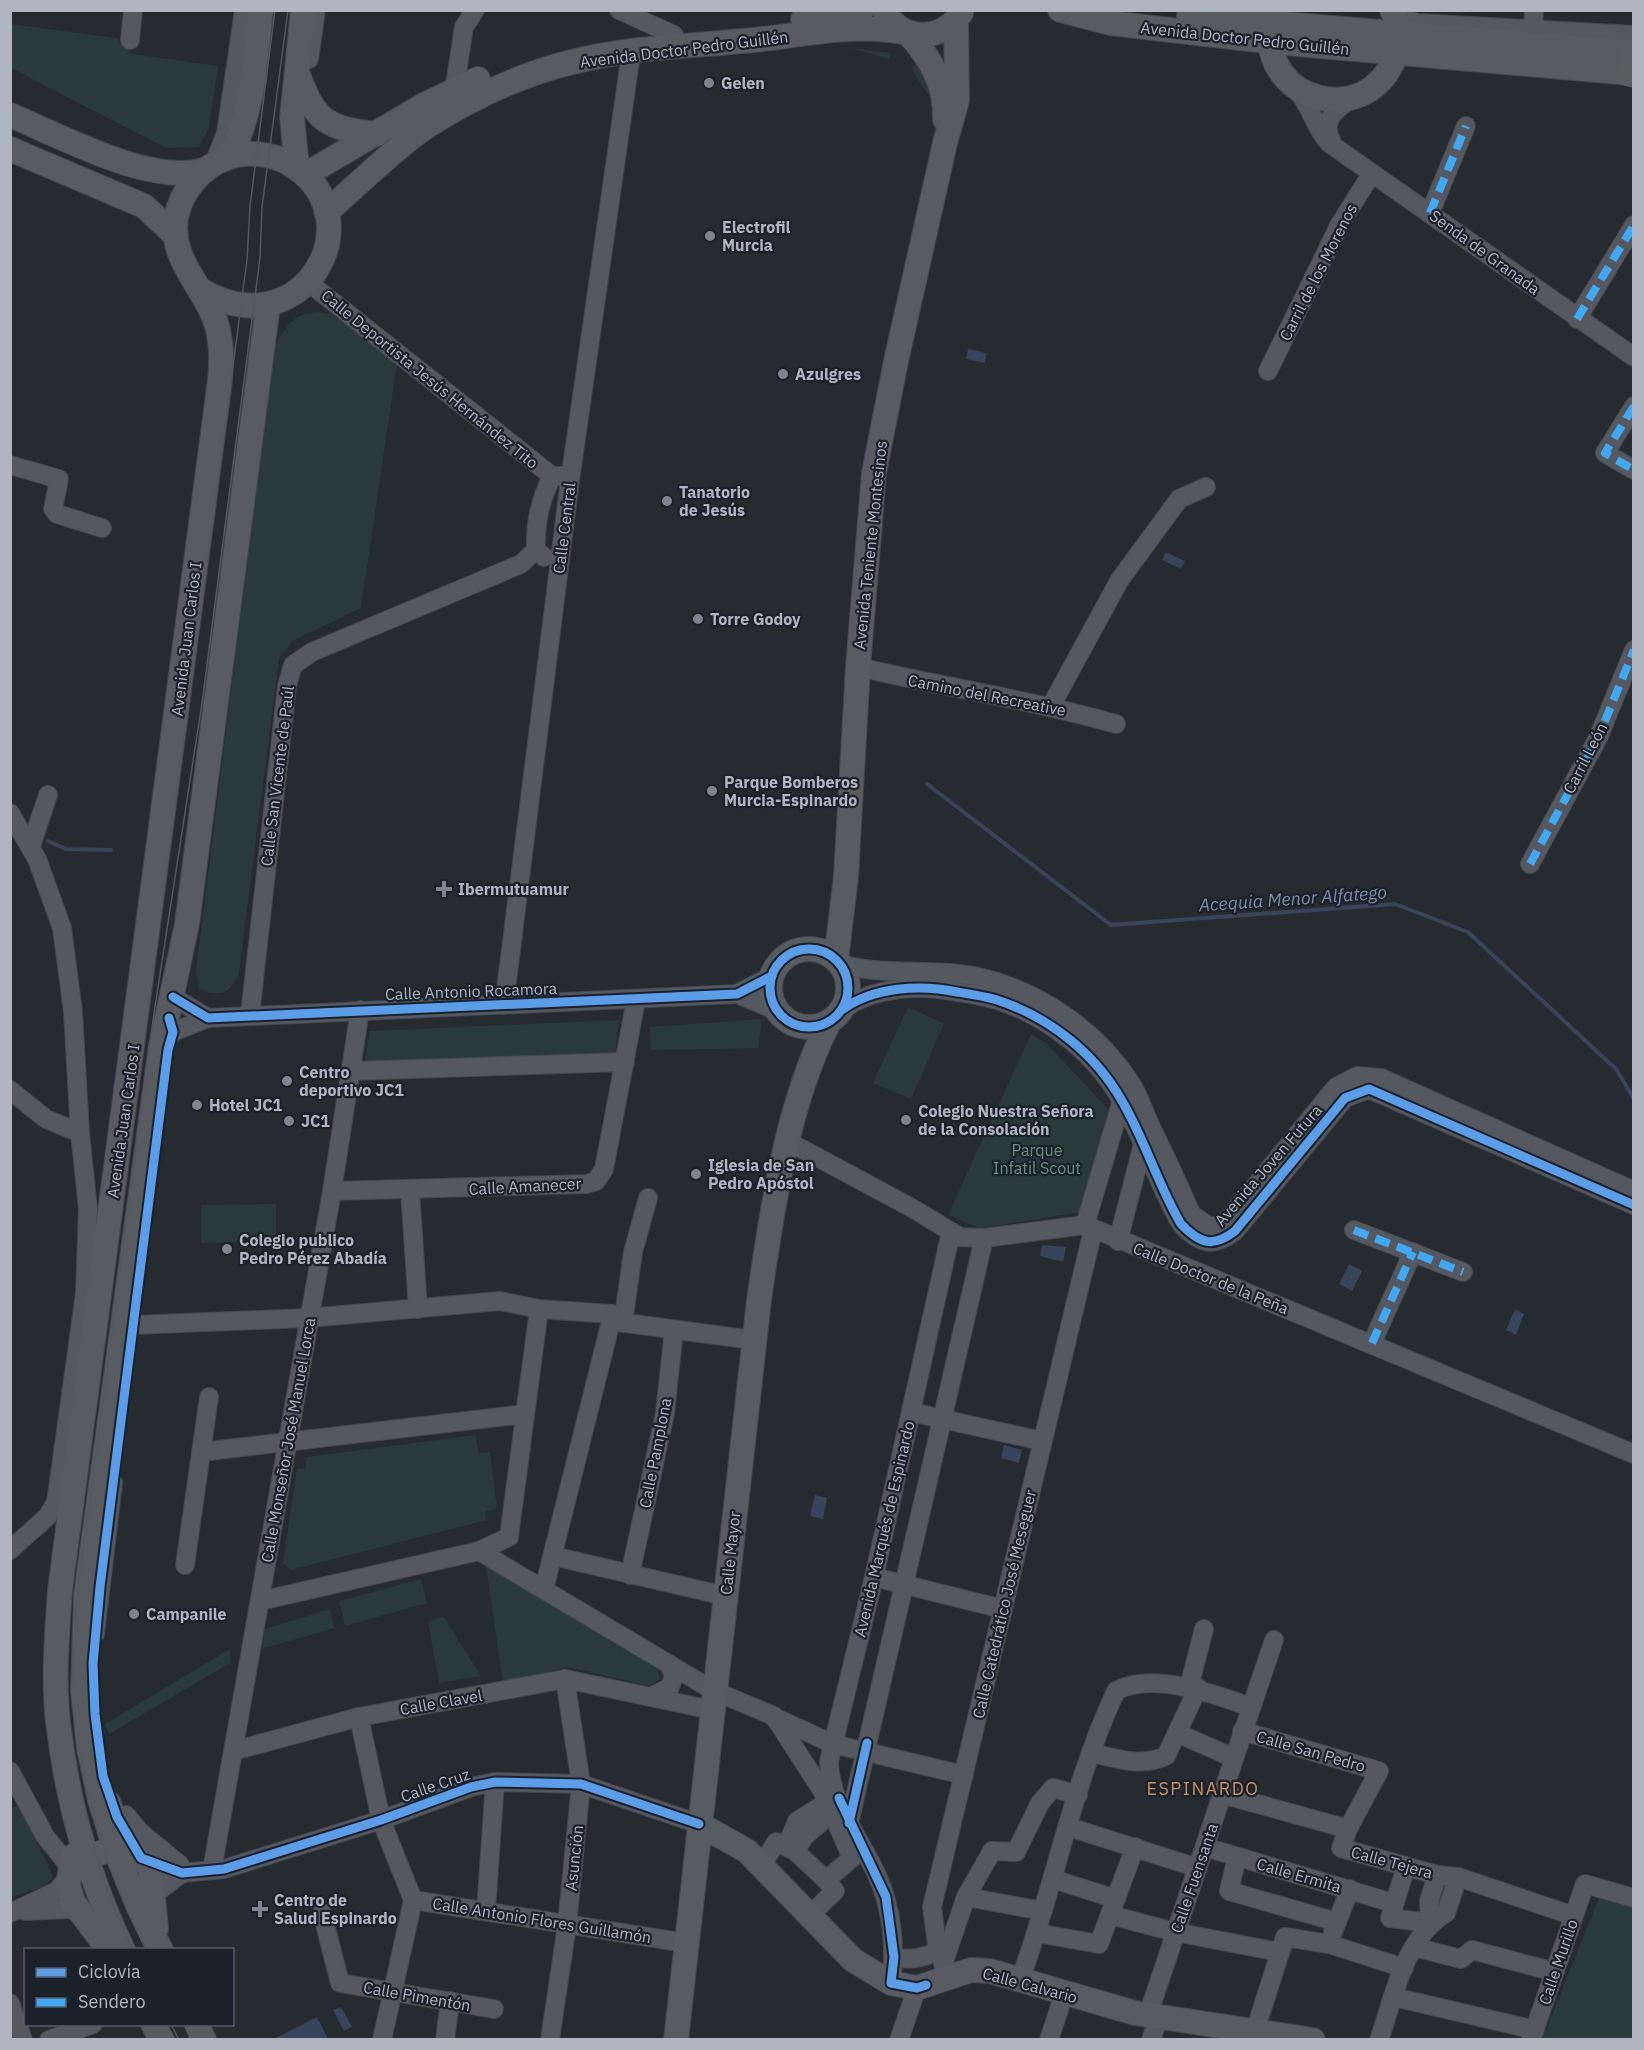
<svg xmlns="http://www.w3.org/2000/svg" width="1644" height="2050" font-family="'IBM Plex Sans',sans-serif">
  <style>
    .green { fill: #2a3a3a }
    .water { fill: #374459 }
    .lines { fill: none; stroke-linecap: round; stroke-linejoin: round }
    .stream { stroke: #374459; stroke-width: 4 }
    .minor-casing { stroke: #44474b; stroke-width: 20 }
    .major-casing { stroke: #43474d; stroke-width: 26 }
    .highway-casing { stroke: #43464c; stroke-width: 28 }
    .minor { stroke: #55595f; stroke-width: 18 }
    .major { stroke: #585b60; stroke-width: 24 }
    .highway { stroke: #5a5c60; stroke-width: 27 }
    .tram { stroke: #55585e; stroke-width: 1.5 }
    .quiet { stroke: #3fa9f5; stroke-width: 8; stroke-dasharray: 15 8; stroke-linecap: butt }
    .cycleway-casing { stroke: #1b212a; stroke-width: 13 }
    .cycleway { stroke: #5a9eea; stroke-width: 9 }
    .poi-dot { fill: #7f858f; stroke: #1b212a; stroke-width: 2 }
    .labels { text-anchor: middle; stroke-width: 4.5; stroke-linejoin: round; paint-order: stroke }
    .street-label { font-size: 16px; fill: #afb6c2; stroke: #1b212a }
    .poi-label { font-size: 16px; font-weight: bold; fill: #afb6c2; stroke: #1b212a; text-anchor: start }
    .park-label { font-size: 16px; fill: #6a9073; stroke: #1b212a }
    .water-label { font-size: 18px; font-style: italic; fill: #7b8ea8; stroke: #1b212a }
    .neighbourhood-label { font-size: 18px; letter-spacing: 1.5px; fill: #c79166; stroke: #1b212a }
  </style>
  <rect width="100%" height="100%" fill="#262b30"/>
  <g class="green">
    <path d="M10,24L116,38L132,54L218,66L209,128L199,147L166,148L11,68Z"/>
    <path d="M851,48L890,53L891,55L889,59Z"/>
    <path d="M916,64L927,78L933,103C927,90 915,80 912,67Z"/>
    <path d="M318,312L331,314L397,363L361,608L292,641L279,659L239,972C232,993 220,998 199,989L196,971L274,349C286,326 292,314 318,312Z"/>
    <path d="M908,1007L944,1024L911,1099L873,1083Z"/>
    <path d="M762,1019L758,1048L651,1050L650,1027Z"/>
    <path d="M619,1020L615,1055L365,1062L370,1031Z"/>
    <path d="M1031,1034L1046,1043L1109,1110L1082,1212L980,1228L948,1215Z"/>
    <path d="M276,1204V1241L201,1243V1205Z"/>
    <path d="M475,1435L479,1453L490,1452L497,1509L485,1511L486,1520L291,1570L283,1563L297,1468L305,1469L307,1457Z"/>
    <path d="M486,1566L657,1668L660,1679L650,1686L568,1667L503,1683Z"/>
    <path d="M421,1579L427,1603L345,1626L339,1601Z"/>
    <path d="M330,1609L334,1628L262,1649L265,1629Z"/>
    <path d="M443,1616L481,1676L439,1683L428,1622Z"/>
    <path d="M230,1649V1663L109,1734L105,1724Z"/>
    <path d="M19,1806L53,1876L45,1887L11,1897L10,1808Z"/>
    <path d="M1603,1888L1633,1901V2039L1542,2040Z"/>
  </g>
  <g class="water">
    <path d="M968,349L986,353L985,363L966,359Z"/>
    <path d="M1166,552L1185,561L1181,569L1162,560Z"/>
    <path d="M1042,1245L1066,1247L1063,1262L1040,1256Z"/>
    <path d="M1349,1264L1362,1271L1352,1291L1339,1284Z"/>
    <path d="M1515,1309L1524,1314L1516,1335L1506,1330Z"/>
    <path d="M1004,1445L1022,1450L1019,1463L1001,1458Z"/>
    <path d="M815,1495L827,1498L823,1519L810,1516Z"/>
    <path d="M341,2007L352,2027L344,2031L333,2010Z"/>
    <path d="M317,2017L328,2039H274Z"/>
  </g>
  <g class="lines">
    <g class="stream">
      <path d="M927,784L1111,925L1395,904L1468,932L1616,1069L1634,1099"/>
      <path d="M48,841L66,849L111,850"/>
    </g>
    <g class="minor-casing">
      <g id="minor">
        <path d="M619,10L674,35"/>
        <path d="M1395,10L1404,19L1418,23L1634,35"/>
        <path d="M1533,29L1534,10"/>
        <path d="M130,40L133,10"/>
        <path d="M309,59L316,10"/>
        <path d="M1296,89C1311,105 1314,127 1329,143L1634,357"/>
        <path d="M454,91L464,27L475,10"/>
        <path d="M1332,142C1319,120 1338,107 1355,97"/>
        <path d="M215,161L226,133L244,10"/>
        <path d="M1430,213L1466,126"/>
        <path d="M308,282L552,476"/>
        <path d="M1577,319L1634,225"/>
        <path d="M1268,371L1340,224L1372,173"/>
        <path d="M1634,406L1605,453L1634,470"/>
        <path d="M10,465L59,479L53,509L57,514L102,528"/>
        <path d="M544,557L536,550C535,521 540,502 552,476H563"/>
        <path d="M858,667C944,687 1031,700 1116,724"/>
        <path d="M1051,706L1119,581L1179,499L1206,487"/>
        <path d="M10,813L37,859L62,928L73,1012L80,1133L88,1209L85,1294L56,1502L48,1516L10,1550"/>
        <path d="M31,846L48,795"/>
        <path d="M1530,864L1598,738L1634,650"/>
        <path d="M840,964C887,977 931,967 979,977C1038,990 1097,1031 1130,1082C1139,1095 1144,1112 1151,1127C1165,1156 1179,1184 1191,1214L1210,1227L1222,1224L1230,1217L1336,1087L1357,1076L1381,1078L1634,1191"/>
        <path d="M737,994L778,1011"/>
        <path d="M173,997L208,1018"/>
        <path d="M504,1005L570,480L631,53"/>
        <path d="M843,1009C874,987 920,984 957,992C970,994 984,996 997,1000C1049,1017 1095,1053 1122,1101C1145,1140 1158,1185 1181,1224C1200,1244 1213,1248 1235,1231L1345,1098L1369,1089L1634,1205"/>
        <path d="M250,1015L287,686L293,665L312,652L521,564L536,550"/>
        <path d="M161,1046L173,1032L208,1018L737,994L772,976"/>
        <path d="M352,1071L625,1062"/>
        <path d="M10,1090L46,1119L80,1133"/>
        <path d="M789,1142L912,1208L960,1237L984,1238L1085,1225L1634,1454"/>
        <path d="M410,1190L418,1309"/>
        <path d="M332,1191L587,1184L596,1181L604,1169L636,1000"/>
        <path d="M1085,1225L1122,1100"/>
        <path d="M1354,1230L1463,1272"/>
        <path d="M1118,1241L1143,1144"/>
        <path d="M623,1323L633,1252L648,1198"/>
        <path d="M133,1325L308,1318L500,1301L539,1309L612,1314L611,1321L753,1340"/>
        <path d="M1372,1343L1413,1252"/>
        <path d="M911,1412L1042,1441"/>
        <path d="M201,1452L525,1414"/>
        <path d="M479,1551L714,1691L774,1716L823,1792L852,1858L826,1880L835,1891L808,1917"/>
        <path d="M553,1556L725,1596"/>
        <path d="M185,1565L209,1397"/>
        <path d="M630,1575L665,1413L674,1330"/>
        <path d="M874,1577L1003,1609"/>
        <path d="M544,1589L611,1321"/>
        <path d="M260,1601L479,1551L509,1537L539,1309"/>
        <path d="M95,1634L113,1483"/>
        <path d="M1189,1687L1204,1629"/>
        <path d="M651,1697L670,1687L674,1676L669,1664"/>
        <path d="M359,1717L381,1820L413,1900L686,1943"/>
        <path d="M774,1717L833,1744L964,1775"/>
        <path d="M1242,1731L1379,1771L1348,1829L1341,1848L1437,1875L1458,1877L1574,1916"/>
        <path d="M1177,1733L1234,1758"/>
        <path d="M233,1751L359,1717L565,1679L712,1710"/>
        <path d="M1093,1753C1117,1759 1141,1767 1166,1756L1198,1688"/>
        <path d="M10,1771L45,1836L73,1871L57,1891L10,1913"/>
        <path d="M1222,1794L1348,1829"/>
        <path d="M111,1801L117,1817L141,1858L182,1873L224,1869L381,1820L471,1787L495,1782L581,1784L699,1824"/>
        <path d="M126,1815L140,1832L180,1865"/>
        <path d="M849,1823L984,1238"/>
        <path d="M1069,1827L1198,1868"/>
        <path d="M787,1845L797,1821L828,1802"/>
        <path d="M1205,1847L1393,1903"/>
        <path d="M795,1851L805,1836L832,1813"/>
        <path d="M1237,1857L1229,1891L1337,1922"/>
        <path d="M762,1865L776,1842L795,1851L826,1880"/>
        <path d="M1406,1867L1390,1918L1430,1923L1429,1901L1437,1875"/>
        <path d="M212,1870L332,1191L360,1010"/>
        <path d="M1053,1879L1116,1899"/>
        <path d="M153,1895L182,1873"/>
        <path d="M966,1897L1043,1911"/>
        <path d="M486,1910L495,1782"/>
        <path d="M26,1911L68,1909L81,1913"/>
        <path d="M322,1913L340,1983L494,2009"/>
        <path d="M1110,1915L1175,1932L1279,1952"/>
        <path d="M1333,1932L1350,1889"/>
        <path d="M1037,1933L1099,1944L1135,1847"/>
        <path d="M1414,1947L1461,1959L1472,1950L1555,1972"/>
        <path d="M894,1957C910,1961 923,1957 938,1952"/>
        <path d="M943,1964L966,1897L992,1851L1016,1852L1040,1803L1053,1788L1078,1795"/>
        <path d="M951,1976L938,1952L932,1907L1093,1230"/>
        <path d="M1020,1980C1055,1885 1073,1782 1116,1691C1151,1671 1215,1694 1250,1707"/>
        <path d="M891,1983C896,1948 892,1908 877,1875C861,1839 829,1802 829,1761L874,1577L951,1232"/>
        <path d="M1394,1997L1535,2030"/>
        <path d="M10,2003L23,2040"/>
        <path d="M1148,2015L1274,1640"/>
        <path d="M1255,2031L1285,1937L1329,1944L1404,1968"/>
        <path d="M49,2040L93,2024"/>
        <path d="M382,2040L413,1900"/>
        <path d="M445,2040L450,2001"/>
        <path d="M550,2040L567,1925L581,1784L565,1679"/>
        <path d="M899,2040L917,1988"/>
        <path d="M1049,2040L1064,1994"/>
        <path d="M1151,2040L1159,2017"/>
        <path d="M1379,2040C1394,1997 1404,1938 1446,1913L1458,1877"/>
        <path d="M1531,2040L1585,1884L1634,1898"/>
      </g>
    </g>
    <g class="major-casing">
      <g id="major">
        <path d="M884,10C901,43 942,42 961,13"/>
        <path d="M1060,10L1110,23L1274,42L1630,73"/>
        <path d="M1189,16L1632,53"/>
        <path d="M803,19L862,10"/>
        <path d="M1271,26C1260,103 1369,130 1395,56C1400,42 1399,24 1392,10"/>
        <path d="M908,33C931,59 946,84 945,119"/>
        <path d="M297,72C315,122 326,128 377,134"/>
        <path d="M10,115C61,136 151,186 204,170"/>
        <path d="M10,149L144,206L176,236"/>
        <path d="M229,157C254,113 255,61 261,10"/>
        <path d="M297,168L292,118L303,10"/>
        <path d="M305,175L424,105L478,79"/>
        <path d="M326,212C358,185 393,149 427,126C472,98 521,74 572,62C631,47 694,46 754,40C803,35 859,22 908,33"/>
        <circle cx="809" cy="988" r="39"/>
        <path d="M836,960L846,876L858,667L874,473L896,361L945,143L957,100L956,20"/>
        <path d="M699,1824L747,1851L853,1960L891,1983L917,1988L971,1970L990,1971L1135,2013L1313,2040"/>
        <path d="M73,1856L68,1885L73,1902L109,1950"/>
        <path d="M73,1871L87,1856L115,1849L141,1858L150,1868L156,1928"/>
        <path d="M123,1950C89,1879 67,1800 58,1722C53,1679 57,1634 60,1590L220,380C222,358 222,338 214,317C200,283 170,258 176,218C181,191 201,167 227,158C246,151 270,153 288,163C379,214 304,353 199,289"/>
        <path d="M161,1950L139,1908L115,1849L100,1800L89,1748L83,1691L86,1595L161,1046L187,924L268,305"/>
        <path d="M153,2024L162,2040"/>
        <path d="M197,2024L204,2040"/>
        <path d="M676,2040L759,1300C772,1209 787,1104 829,1022"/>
      </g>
    </g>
    <g class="highway-casing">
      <g id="highway">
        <path d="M1632,53H1634"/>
        <path d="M1630,73L1634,74"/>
      </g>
    </g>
    <use href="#minor" class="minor"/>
    <use href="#major" class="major"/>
    <use href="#highway" class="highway"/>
    <g class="tram">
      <path d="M163,897L247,260L250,206L275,10"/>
      <path d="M90,1834L111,1901L133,1950"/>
      <path d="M146,1950C104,1865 75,1772 73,1676C73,1650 76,1624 77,1598L154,1013L202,703L260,258L262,207L288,10"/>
      <path d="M171,2024L179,2040"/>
      <path d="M184,2024L191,2040"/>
    </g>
    <g class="quiet">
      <path d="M1430,213L1466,126"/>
      <path d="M1577,319L1634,225"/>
      <path d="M1634,406L1605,453L1634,470"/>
      <path d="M1530,864L1598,738L1634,650"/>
      <path d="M1354,1230L1463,1272"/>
      <path d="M1372,1343L1413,1252"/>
    </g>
    <g class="cycleway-casing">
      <g id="cycleway">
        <circle cx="809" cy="988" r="39"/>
        <path d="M173,997L208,1018L737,994L772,976"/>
        <path d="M843,1009C874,987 920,984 957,992C970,994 984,996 997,1000C1049,1017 1095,1053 1122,1101C1145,1140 1158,1185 1181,1224C1200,1244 1213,1248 1235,1231L1345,1098L1369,1089L1634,1205"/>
        <path d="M169,1018L173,1032L168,1050L100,1587L93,1664L95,1714L103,1776L117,1817L141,1858L182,1873L224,1869L381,1820L471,1787L495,1782L581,1784L699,1824"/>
        <path d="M839,1798L886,1897L894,1957L891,1983L917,1988L926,1985"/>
        <path d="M849,1823L867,1743"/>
      </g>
    </g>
    <use href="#cycleway" class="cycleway"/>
  </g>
  <g class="poi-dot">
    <circle cx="709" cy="83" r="6"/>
    <circle cx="710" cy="236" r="6"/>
    <circle cx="783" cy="374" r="6"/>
    <circle cx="667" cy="501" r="6"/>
    <circle cx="698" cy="619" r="6"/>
    <circle cx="712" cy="791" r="6"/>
    <path d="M441 880h6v6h6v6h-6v6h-6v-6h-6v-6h6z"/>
    <circle cx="287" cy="1081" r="6"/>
    <circle cx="197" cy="1105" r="6"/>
    <circle cx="906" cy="1120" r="6"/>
    <circle cx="289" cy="1121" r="6"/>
    <circle cx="696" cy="1174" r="6"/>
    <circle cx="227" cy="1249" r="6"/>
    <circle cx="134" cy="1614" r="6"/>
    <path d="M257 1900h6v6h6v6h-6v6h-6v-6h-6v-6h6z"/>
  </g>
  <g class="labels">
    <g class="street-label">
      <text transform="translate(1245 38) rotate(6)" y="6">Avenida Doctor Pedro Guillén</text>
      <text transform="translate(684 49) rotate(-7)" y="6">Avenida Doctor Pedro Guillén</text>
      <text transform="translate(1485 252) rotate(36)" y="6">Senda de Granada</text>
      <text transform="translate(1318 272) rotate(-63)" y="6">Carril de los Morenos</text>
      <text transform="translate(430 379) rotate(39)" y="6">Calle Deportista Jesús Hernández Tito</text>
      <text transform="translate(564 528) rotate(-83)" y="6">Calle Central</text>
      <text transform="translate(870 545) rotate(-84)" y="6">Avenida Teniente Montesinos</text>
      <text transform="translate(186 639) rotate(-83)" y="6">Avenida Juan Carlos I</text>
      <text transform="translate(987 695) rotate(11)" y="6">Camino del Recreative</text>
      <text transform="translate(1585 758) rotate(-63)" y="6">Carril León</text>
      <text transform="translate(277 776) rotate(-83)" y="6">Calle San Vicente de Paúl</text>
      <text transform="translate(471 991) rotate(-2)" y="6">Calle Antonio Rocamora</text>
      <text transform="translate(123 1121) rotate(-82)" y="6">Avenida Juan Carlos I</text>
      <text transform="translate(1268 1165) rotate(-49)" y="6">Avenida Joven Futura</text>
      <text transform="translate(525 1186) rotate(-3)" y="6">Calle Amanecer</text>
      <text transform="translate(1211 1278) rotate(22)" y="6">Calle Doctor de la Peña</text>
      <text transform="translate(288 1440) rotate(-80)" y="6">Calle Monseñor José Manuel Lorca</text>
      <text transform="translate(655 1453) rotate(-79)" y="6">Calle Pamplona</text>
      <text transform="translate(884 1529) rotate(-77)" y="6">Avenida Marqués de Espinardo</text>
      <text transform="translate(730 1553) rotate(-84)" y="6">Calle Mayor</text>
      <text transform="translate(1004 1604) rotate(-77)" y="6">Calle Catedrático José Meseguer</text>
      <text transform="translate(441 1702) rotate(-10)" y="6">Calle Clavel</text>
      <text transform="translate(1311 1751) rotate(16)" y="6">Calle San Pedro</text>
      <text transform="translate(435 1785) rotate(-19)" y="6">Calle Cruz</text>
      <text transform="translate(574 1858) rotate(-84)" y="6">Asunción</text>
      <text transform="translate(1392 1862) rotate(15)" y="6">Calle Tejera</text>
      <text transform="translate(1299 1875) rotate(16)" y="6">Calle Ermita</text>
      <text transform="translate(1194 1878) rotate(-71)" y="6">Calle Fuensanta</text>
      <text transform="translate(542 1920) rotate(9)" y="6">Calle Antonio Flores Guillamón</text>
      <text transform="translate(1558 1962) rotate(-71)" y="6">Calle Murillo</text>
      <text transform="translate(1030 1985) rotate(15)" y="6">Calle Calvario</text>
      <text transform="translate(417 1996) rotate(10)" y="6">Calle Pimentón</text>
    </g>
    <g class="poi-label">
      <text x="721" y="89">Gelen</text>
      <text x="722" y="233">Electrofil<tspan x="722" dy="18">Murcia</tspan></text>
      <text x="795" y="380">Azulgres</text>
      <text x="679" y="498">Tanatorio<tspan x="679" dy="18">de Jesús</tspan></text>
      <text x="710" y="625">Torre Godoy</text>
      <text x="724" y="788">Parque Bomberos<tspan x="724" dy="18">Murcia-Espinardo</tspan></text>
      <text x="458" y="895">Ibermutuamur</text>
      <text x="299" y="1078">Centro<tspan x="299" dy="18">deportivo JC1</tspan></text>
      <text x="209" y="1111">Hotel JC1</text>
      <text x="918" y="1117">Colegio Nuestra Señora<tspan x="918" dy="18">de la Consolación</tspan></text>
      <text x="301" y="1127">JC1</text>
      <text x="708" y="1171">Iglesia de San<tspan x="708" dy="18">Pedro Apóstol</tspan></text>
      <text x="239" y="1246">Colegio publico<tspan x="239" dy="18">Pedro Pérez Abadía</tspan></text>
      <text x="146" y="1620">Campanile</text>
      <text x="274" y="1906">Centro de<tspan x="274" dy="18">Salud Espinardo</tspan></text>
    </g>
    <g class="park-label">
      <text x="1037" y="1156">Parque<tspan x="1037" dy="18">Infatil Scout</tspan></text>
    </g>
    <g class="water-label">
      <text transform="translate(1293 899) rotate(-4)" y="6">Acequia Menor Alfatego</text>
    </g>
    <g class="neighbourhood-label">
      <text x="1203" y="1795">ESPINARDO</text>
    </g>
  </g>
  <rect width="1644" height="2050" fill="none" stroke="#afb6c2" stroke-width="24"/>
  <rect x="24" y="1948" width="210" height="78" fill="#1b212a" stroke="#565d67" stroke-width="1.5"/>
  <rect x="36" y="1968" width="30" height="9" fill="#5a9eea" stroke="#565d67" stroke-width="1.5"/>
  <text x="78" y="1978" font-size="18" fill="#afb6c2">Ciclovía</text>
  <rect x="36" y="1998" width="30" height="9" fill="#3fa9f5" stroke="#565d67" stroke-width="1.5"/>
  <text x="78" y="2008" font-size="18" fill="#afb6c2">Sendero</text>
</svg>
